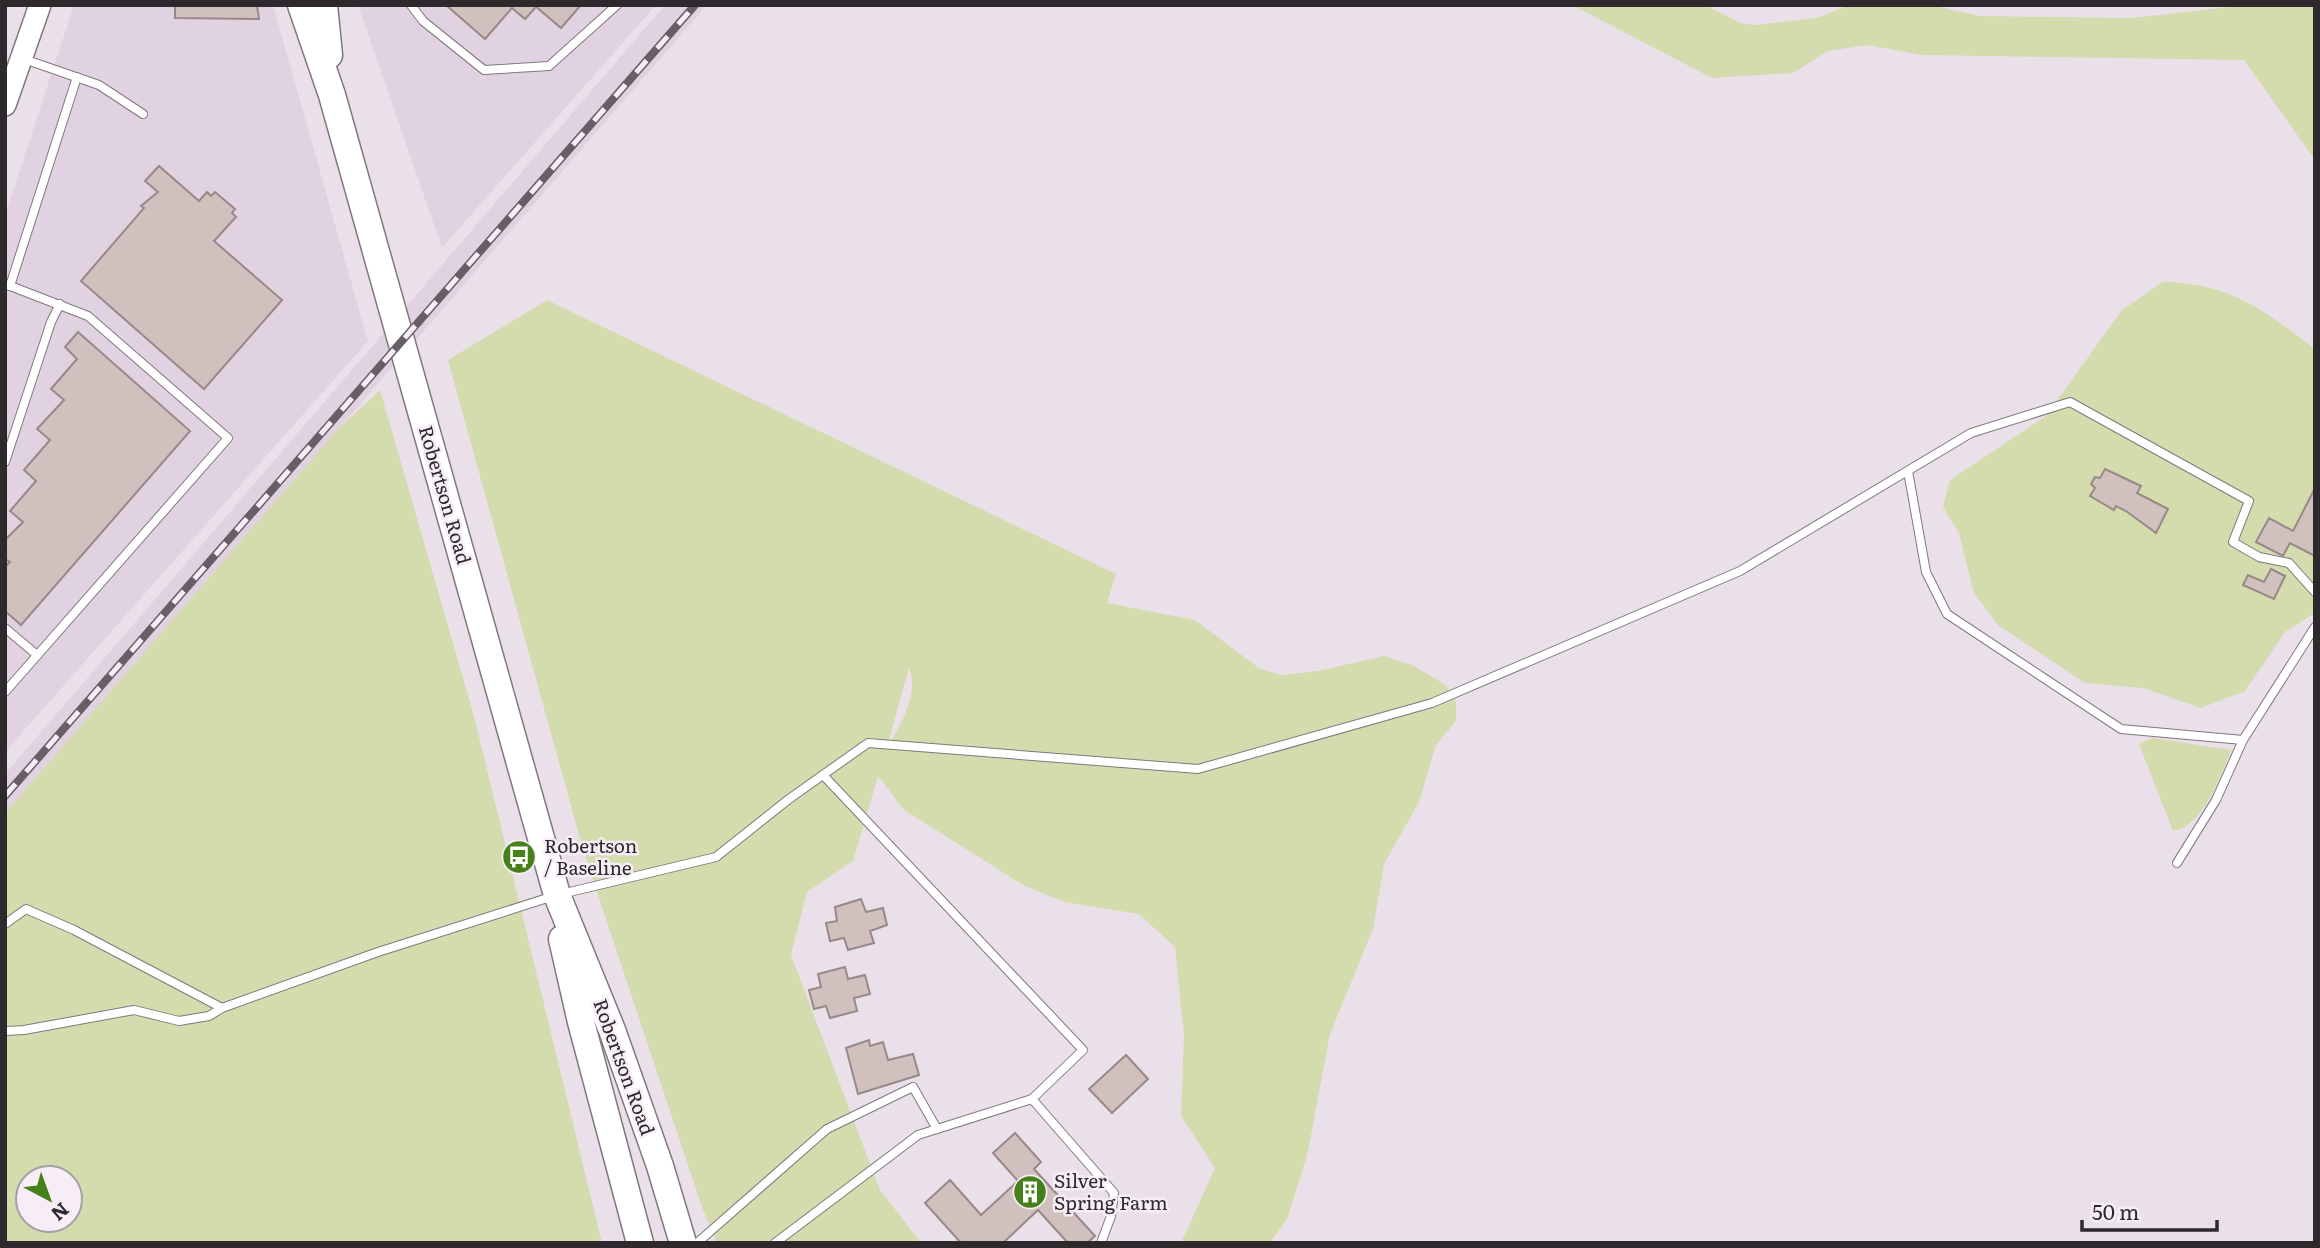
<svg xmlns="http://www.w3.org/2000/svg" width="2320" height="1248" font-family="Literata,serif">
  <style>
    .built { fill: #e1d2e1 }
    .green { fill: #d4dbac; fill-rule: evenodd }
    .building { fill: #d0c1bf; stroke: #978987; stroke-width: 2 }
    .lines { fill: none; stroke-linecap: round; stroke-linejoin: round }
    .service-casing { stroke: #80777f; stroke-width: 10 }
    .tertiary-casing { stroke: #80777f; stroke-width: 24 }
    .primary-casing { stroke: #80777f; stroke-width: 29 }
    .service { stroke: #fff; stroke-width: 8 }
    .tertiary { stroke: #fff; stroke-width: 21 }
    .primary { stroke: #fff; stroke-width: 26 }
    .rail-casing { stroke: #666066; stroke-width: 8 }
    .rail { stroke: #f7edf7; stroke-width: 5; stroke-dasharray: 16; stroke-linecap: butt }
    .labels { text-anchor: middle; stroke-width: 5; stroke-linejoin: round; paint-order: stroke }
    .street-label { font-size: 19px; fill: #2d292d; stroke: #f7edf7 }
    .poi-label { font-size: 19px; fill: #2d292d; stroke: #f7edf7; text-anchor: start }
  </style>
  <rect width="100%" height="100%" fill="#eae0ea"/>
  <g class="built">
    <path d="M74,5H273L368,341L5,752V215Z"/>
    <path d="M358,5H656L442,248Z"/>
    <path d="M665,5H707L5,813V774Z"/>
  </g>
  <g class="green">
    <path d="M1572,5H1705L1741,23L1756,25L1817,18L1850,5H1930L1980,16L2133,18L2246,5H2315V160L2244,60L1922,55L1867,45L1828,51L1793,73L1712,78Z"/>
    <path d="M2163,282C2231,283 2263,310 2315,349V613L2285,632L2245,691L2201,708L2143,688L2085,683L1998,625L1974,593L1959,533L1943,507L1950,480L2046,416L2122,310Z"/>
    <path d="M547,300L1116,574L1107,603L1195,620L1260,669L1282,675L1318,671L1384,656L1412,665L1436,679L1446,686L1456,702V721L1436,745L1419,802L1384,864L1373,929L1330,1034L1307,1156L1287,1219L1270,1243H1181L1215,1168L1181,1116L1184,1035L1175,947L1139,914L1064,902L1023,885L904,810L878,776L853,861L807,892L791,955L880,1190L921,1243H717L702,1207L584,853L448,360ZM909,668C920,693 899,728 886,750Z"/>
    <path d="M380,390L474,716L602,1243H5V813L338,429ZM28,1178H70V1220H28Z"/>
    <path d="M2152,738L2231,750C2222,775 2201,828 2173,831L2139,744Z"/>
  </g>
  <g class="building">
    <path d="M175,5H257L259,19L175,18Z"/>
    <path d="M446,5H534L536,7L525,19L512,8L485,39Z"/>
    <path d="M534,5H581L561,28Z"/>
    <path d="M159,166L199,201L207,192L211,196L215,192L235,209L232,213L236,217L214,241L282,300L204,389L81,281L144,208L141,206L158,192L145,181Z"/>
    <path d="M78,332L190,431L21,625L5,611V567L10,562L5,559V540L23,522L10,511L36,481L24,470L50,440L37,429L64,400L51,389L77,359L65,347Z"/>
    <path d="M2105,469L2141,486L2137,493L2168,509L2156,533L2126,511L2116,506L2114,510L2090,496L2095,488L2091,484L2095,477L2100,478Z"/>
    <path d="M2315,488V556L2290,543L2283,556L2256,542L2269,518L2293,531Z"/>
    <path d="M2271,569L2285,576L2274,599L2243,585L2248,575L2264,582Z"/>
    <path d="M861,899L866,912L883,908L887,925L870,931L874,943L848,950L844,938L830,941L826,923L837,921L835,907Z"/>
    <path d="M845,967L848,979L865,975L870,994L854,998L857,1011L830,1018L826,1006L814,1009L809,990L821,987L818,974Z"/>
    <path d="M869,1040L870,1046L883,1042L888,1060L913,1054L919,1075L858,1094L846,1048Z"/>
    <path d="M1126,1055L1148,1079L1112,1113L1089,1089Z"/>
    <path d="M1015,1133L1041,1162L1034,1169L1095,1236L1087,1243H1068L1038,1210L1003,1243H961L925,1203L950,1180L981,1215L1018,1181L993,1153Z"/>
  </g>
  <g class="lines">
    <g class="service-casing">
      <g id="service">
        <path d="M411,5L423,21L484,70L549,66L617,5"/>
        <path d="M21,58L99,85L143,114"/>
        <path d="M5,284L88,316L228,438L5,692"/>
        <path d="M10,286L77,77"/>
        <path d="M5,462L51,322L60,304"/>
        <path d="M1908,471L1926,572L1947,614L2121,729L2243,740L2315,627"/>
        <path d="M5,628L37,655"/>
        <path d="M823,775L1083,1050L1032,1099L1114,1193L1111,1216L1101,1243"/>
        <path d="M2177,863L2216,800L2243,740"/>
        <path d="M5,924L26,909L74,930L222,1008"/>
        <path d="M5,1031L24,1030L134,1010L179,1021L209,1016L222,1008L378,952L557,895L716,857L789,799L868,743L1198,769L1432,703L1740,571L1971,433L2070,402L2249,501L2233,542L2259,557L2289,563L2315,592"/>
        <path d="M697,1243L827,1129L913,1087L937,1129"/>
        <path d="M775,1243L918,1135L1032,1099"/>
      </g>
    </g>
    <g class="tertiary-casing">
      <path id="tertiary" d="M5,105L40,5"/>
    </g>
    <g class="primary-casing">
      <g id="primary">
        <path d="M301,5L332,95L557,895L612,1030L660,1166L683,1243"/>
        <path d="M324,5L329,55"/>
        <path d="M562,939L581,1022L640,1243"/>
      </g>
    </g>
    <use href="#service" class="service"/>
    <use href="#tertiary" class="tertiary"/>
    <use href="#primary" class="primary"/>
    <g class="rail-casing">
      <path id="rail" d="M5,796L695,5"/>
    </g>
    <use href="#rail" class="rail"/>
  </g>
  <defs>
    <g id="bus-disc" transform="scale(1.75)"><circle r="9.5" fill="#46801a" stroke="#f7edf7"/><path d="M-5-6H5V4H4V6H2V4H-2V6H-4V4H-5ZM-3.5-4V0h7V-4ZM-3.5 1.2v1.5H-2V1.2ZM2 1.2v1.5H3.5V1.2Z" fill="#fff"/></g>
    <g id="building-disc" transform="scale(1.75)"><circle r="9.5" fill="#46801a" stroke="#f7edf7"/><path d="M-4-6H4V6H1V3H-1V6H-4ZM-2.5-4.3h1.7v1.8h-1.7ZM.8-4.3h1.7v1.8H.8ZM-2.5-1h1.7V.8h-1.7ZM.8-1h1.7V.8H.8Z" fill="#fff"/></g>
  </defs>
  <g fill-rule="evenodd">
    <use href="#bus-disc" x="519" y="857"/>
    <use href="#building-disc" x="1030" y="1192"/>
  </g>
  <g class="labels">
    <g class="street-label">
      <text transform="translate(445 495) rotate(74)" y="7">Robertson Road</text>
      <text transform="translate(624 1067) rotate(70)" y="7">Robertson Road</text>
    </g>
    <g class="poi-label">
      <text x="544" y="853">Robertson<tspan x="544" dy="22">/ Baseline</tspan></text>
      <text x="1054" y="1188">Silver<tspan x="1054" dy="22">Spring Farm</tspan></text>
    </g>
  </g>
  <rect width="2320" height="1248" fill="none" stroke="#2d292d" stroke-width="14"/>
  <g transform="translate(49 1199) rotate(139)"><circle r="33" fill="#f7edf7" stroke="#a69fa6" stroke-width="2"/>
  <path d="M0-5L12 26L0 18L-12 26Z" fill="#46801a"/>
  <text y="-10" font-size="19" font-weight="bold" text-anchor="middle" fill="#2d292d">N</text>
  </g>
  <path d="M2082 1220v10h135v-10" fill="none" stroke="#2d292d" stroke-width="3.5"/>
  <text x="2092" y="1220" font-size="21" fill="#2d292d" stroke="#f7edf7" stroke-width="5" paint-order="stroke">50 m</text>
</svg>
